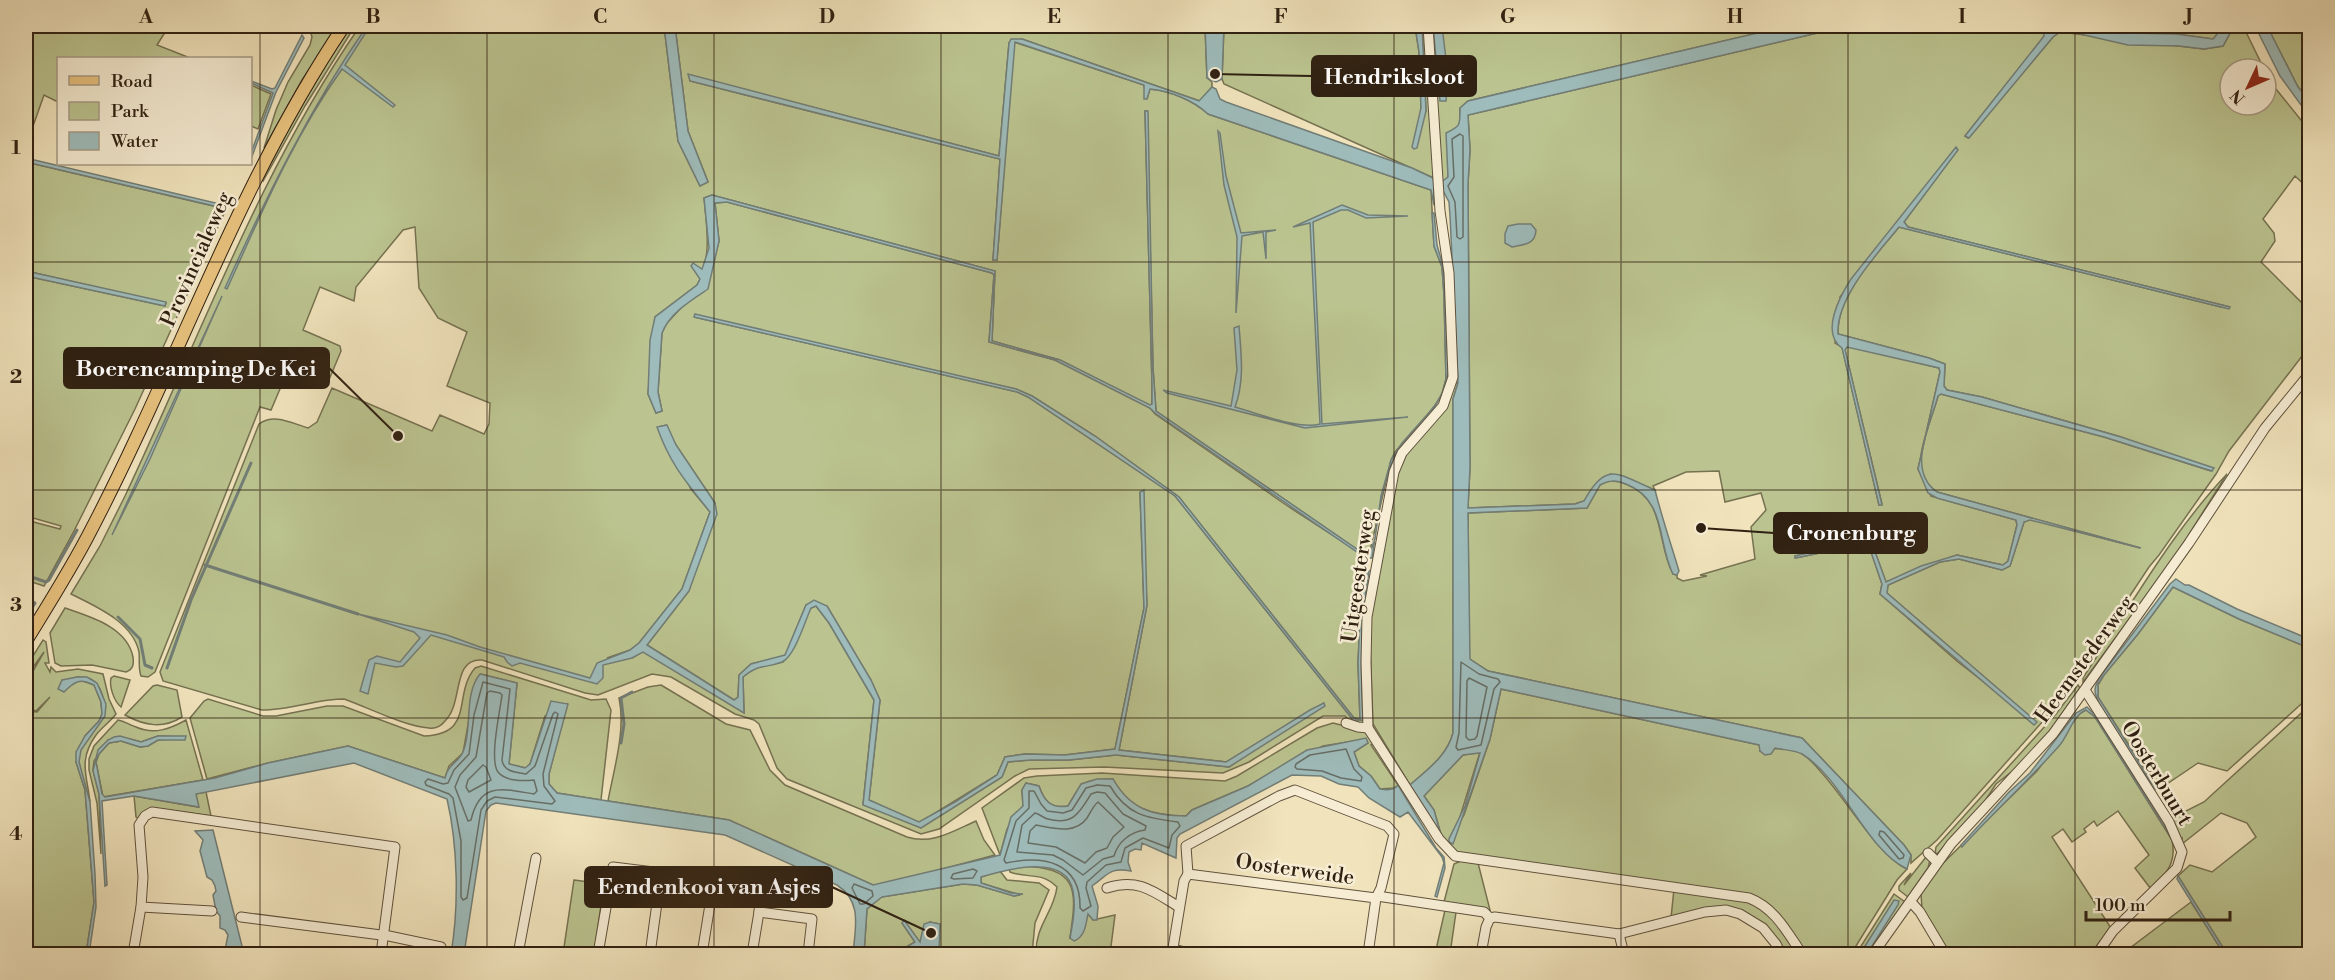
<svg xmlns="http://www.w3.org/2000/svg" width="2335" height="980" font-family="'Libre Bodoni',serif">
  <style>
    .green { fill: #bbc490; stroke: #767251; stroke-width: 1.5; fill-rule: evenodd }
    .water { fill: #9ebcbb; stroke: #727e77; stroke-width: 1.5 }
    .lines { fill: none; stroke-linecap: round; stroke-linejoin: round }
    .shore { stroke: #676e66; stroke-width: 1.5 }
    .stream { stroke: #727e77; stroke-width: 3 }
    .minor-casing { stroke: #60523d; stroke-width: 11 }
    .major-casing { stroke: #302112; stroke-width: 14 }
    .minor { stroke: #f6edd4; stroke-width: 9 }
    .major { stroke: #e8c27e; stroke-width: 12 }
    .grid { fill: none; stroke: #302112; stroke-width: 1.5; stroke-opacity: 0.55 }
    .labels { text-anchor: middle; stroke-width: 5; stroke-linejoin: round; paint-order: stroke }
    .street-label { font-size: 21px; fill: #302112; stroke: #f6edd4 }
    .leader { fill: none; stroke: #302112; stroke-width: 2 }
    .callout-dot { fill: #302112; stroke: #f6edd4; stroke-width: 2 }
    .callout { fill: #302112; stroke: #302112; stroke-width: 2 }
    .callout-label { font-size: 22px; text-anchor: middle; font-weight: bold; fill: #fff }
    .neatline { fill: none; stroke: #302112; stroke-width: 2 }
    .grid-label { font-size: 20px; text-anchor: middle; font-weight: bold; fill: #302112 }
  </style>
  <rect width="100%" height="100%" fill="#f1e4bd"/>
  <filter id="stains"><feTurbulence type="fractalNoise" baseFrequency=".00333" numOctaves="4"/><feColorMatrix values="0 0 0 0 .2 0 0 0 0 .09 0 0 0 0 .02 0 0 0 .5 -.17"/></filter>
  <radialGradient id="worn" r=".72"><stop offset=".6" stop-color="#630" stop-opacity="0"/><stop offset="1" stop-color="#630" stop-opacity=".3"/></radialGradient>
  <g class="green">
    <path d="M26,26H169L157,45L190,58H58V102L44,95L26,146Z"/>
    <path d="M309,26H339L302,80L264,148L276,110L288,82L310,45L312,37Z"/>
    <path d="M350,26H355L305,106L263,181L260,180L324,66Z"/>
    <path d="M360,26H664L678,141L700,186L708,182L688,131L675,26H972L997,33L999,31L983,26H1205L1207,78L1212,82V87L1200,101L1022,39L1009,43L999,156L689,75L690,81L1000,159L993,260H997L1014,42L1144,85L1147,99L1150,89C1170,91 1193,100 1208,114L1431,190L1434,246L1442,267L1444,295L1446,379L1442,394L1435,406L1395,452L1391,460L1369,555L1364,554L1156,411L1153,368L1147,111H1145L1152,385V404L1150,406L1060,360L992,341L995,271L712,195L704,198C707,228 712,258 697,285L655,317L648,394L656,413L662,411L658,392L662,333L666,324L681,308L712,269L719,241L715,203L727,202L992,273L994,275L989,342L1055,360L1150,408L1155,414L1289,507L1368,558L1361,598L1358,663L1360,719L1354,718L1179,497L1095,436L1032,396L1016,389L694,317L1018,392L1028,397L1175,496L1350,716L1353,720H1363L1365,723L1362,725L1350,722L1345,716H1323L1249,762L1223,773L1104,767L1029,769L1015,776L939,829L921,834L787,779L777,768L759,724L754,720L735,714L671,677L652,674L598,695L585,693L482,660C451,658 464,703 445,721C441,726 436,729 429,728C406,727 367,707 344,699C317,699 290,710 262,710L163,681L160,672L259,424C274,413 291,423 308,428L317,422L332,388L432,431L440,415L484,434L489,424L490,403L447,386L467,332L438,318L419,288L415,227L403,230L356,287L354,301L320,287L303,330L340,346L341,351L326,387L288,370L271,410L260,407L155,672L148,677L141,676C138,668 140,660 139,652C133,622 95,606 71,594L100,546L125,496C200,337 260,170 360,26ZM666,425L676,445L715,503L689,591L647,645L734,700L738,697L739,675L751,664L785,656L806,605L827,606L871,680L880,700L869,800L919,823L997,775L1005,757L1025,754L1065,755L1115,749L1144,608L1140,492L1147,605L1119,750L1227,762L1324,703L1229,767L1116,755L1069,760H1030L1008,762L1002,777L921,828L863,804L874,700L829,623L816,606L811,608L783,662L754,668L743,677L744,713L643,651L632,658H607L630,650L639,643L682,589L710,512L691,489L658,427Z"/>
    <path d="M1224,26H1415L1419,52L1421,109L1426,111L1422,26H1426L1436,179L1224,84L1222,79Z"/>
    <path d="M1430,26H1787L1468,101L1460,108V125L1448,157V177L1441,183Z"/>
    <path d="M1847,26H1980L2043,30L2044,37L1965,136L1968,138L2053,37L2060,32L2204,49L2223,46L2234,26H2243L2264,69H2230V105H2266V73L2276,89L2309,130V189L2295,176L2263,219L2274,233L2275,241L2261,262L2307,308L2309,307V347L2229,451L2216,474L2159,555L2149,567L2059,703L1937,840L1911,863V855L1904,845L1802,738L1488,671L1469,659V649L1468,513L1587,508L1600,485C1609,480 1616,480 1626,484C1667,500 1656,543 1673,574L1677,575V578L1683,581L1707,576L1700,575L1755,559L1751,527L1766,510L1761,493L1725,502L1719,471L1686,472L1653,486L1655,490L1634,481L1610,474L1584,501L1575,504L1468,508L1470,467L1468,184L1470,150L1468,115ZM1958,149L1904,222L1908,227L2230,307H2221L1899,227C1875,257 1837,293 1838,334L1929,358L1945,364L1944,386L1947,390L1982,397L2121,437L2211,471L2104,437L1941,394L1938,396C1933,415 1917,452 1921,470C1923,480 1929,487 1937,492L2140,548L2030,519L2024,522L2010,566L2002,570L1959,559L1940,562L1888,585L1887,593L2036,722L1958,662L1880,594L1882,584L1868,543L1796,558L1795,556L1870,538L1886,582L1957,555L1998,564L2003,565L2008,561L2017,525L2016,520L1931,496L1918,469L1940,372L1939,368L1853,347H1846L1845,350L1882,504L1879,505L1842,347L1835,343L1840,297Z"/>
    <path d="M2094,26H2224L2213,39L2176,34L2130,33Z"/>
    <path d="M2267,26H2309V100L2298,87Z"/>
    <path d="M251,85L271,94L258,129L251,126Z"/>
    <path d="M26,162L226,209L135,409L74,531L44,586L26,580V520L60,529L61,526L26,516V276L165,306L166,303L26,271Z"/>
    <path d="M1453,383H1458L1453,399V733C1447,756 1428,769 1410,785L1373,724L1369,614L1394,477L1404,454L1442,410Z"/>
    <path d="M2227,474L2174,558L2083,682V678L2090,667C2133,602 2173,531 2227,474Z"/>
    <path d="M2173,587L2239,619L2309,648V697L2227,771L2198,763L2158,790L2098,697V685L2104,675L2138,634Z"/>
    <path d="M65,608C91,617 127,627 133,657C134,665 133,669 126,672L92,665L61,666L55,663L50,633Z"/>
    <path d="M43,640L46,642L49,663H45L50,672L51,667L56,672L78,669L103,674L109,699L116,714C110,722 102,727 96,735C78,760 87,775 90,802C87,790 80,774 79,761C78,731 118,728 100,689C95,679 88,677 77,677L71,685L80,680L94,685L101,702L102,714L99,721L85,736L76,762L85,790L94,902L86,954H26V711L37,712L50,697L36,711L26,708V683L44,652L26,677V667Z"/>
    <path d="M481,666L591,700L606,699L611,710L601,800L557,793L549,784V774L567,704L545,716L530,764L526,768L509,764L517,683L481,674L476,680L463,753L449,766L445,778L348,746L268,763L207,779L190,718L204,701L208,699L263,716H276L327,706H343L424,736C476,734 452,695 475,668Z"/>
    <path d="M114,676L130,680L121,707C114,701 109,687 111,678Z"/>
    <path d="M157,685L177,690L182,717C163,729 145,726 125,715L153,686Z"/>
    <path d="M661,685L726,724L750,730L770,770L785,785L907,837C932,845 953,831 976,821L984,840L995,855L879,886L873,885L729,820L608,801C614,768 626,731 619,698L648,687Z"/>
    <path d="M2078,685L2080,688L2049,732L2019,766L1996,784L1983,804L1938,853L1935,854L1936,847L2056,714Z"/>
    <path d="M1501,689L1760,745V751C1772,748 1788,747 1801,753C1808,757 1816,766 1821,772C1845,798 1879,856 1907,869L1897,880L1851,954H1805L1768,904L1460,854L1443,841L1434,810L1424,796L1463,755L1480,752L1459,820L1449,839L1464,815L1490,739Z"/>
    <path d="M2309,706V954H2227L2178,876L2190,865L2212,872L2256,837L2247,823L2221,813L2182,844V838L2180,839L2170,819L2204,802Z"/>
    <path d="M2086,710L2095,717L2172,840C2177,863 2166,874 2151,889L2135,868L2149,855L2118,811L2097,826L2094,821L2084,829L2086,832L2072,842L2063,829L2052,837L2111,928L2090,954H1949L1922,908L1921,894L1935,871L2037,771L2080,713Z"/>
    <path d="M118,720C125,721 129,725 136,727C154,735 170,729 186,720L203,780L103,797L96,762L99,754L109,743L121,741L140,747L148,746L158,740L186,737L158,736L141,742L130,739L108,740L94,761L93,770L99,794L101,854L97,803L89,770V759L94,746Z"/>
    <path d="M1333,723L1369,732L1375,744L1371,745L1398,785L1395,788L1380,789L1371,776L1359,766L1354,752L1368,743L1366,739L1323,746L1248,786L1192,810L1186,816C1152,816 1130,809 1113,779C1082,781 1084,779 1068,806C1051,809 1044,801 1039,786L1026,783L1022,790L1023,806L1007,829L1000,855L982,808L1024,778L1037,776L1102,773L1225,781L1237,776L1317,728Z"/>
    <path d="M206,792L211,816L161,809L139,819L136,817L134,796L198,807L195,794Z"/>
    <path d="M1926,857L1930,860L1928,868L1908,897L1899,890V886L1911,873L1904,885Z"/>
    <path d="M1463,860L1478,863L1490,910L1447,904L1444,902L1454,864Z"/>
    <path d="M1019,866C1077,867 1078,887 1070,937L1088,914L1093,920L1115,915L1110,954H1036C1035,926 1054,912 1057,887C1041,871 1028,879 1010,872L1009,869Z"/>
    <path d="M1000,871L1007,880L1039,883L1049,890L1035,923L1032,954H939L940,924L930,922L921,943L902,923L915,942L903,949L902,954H864L867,909L881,897L963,884L977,885L1014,896L1020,895L981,883V877Z"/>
    <path d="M574,880L604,884L594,954H563Z"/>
    <path d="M1674,889L1749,900L1770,914L1799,954H1785L1766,926L1743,911L1671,918Z"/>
    <path d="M1894,894L1905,902L1870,954H1867L1880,934L1881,922L1860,954H1856Z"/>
    <path d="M2191,902L2224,954H2122Z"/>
    <path d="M1445,910L1456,912L1450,954H1435Z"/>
  </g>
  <g class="water">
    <path d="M367,26H370L345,65L395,105L393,107L342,69C294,136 261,214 227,289L225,288C266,197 310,108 367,26Z"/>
    <path d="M664,26H675L688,131L708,182L700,186L678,141Z"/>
    <path d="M1205,26H1224L1222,79L1216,82L1207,78Z"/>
    <path d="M1415,26H1422L1426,111L1417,148L1414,149L1412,147L1421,108L1419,52Z"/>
    <path d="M1433,26H1442L1448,76L1446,101H1440Z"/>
    <path d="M1787,26H1847L1468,115L1470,150L1468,184L1470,467L1468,508L1575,504L1584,501C1607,458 1620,476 1655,490C1662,518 1671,544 1679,571L1677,575L1673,574C1657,543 1667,500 1626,484C1616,480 1609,480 1600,485L1587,508L1468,513L1470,659L1488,671L1802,738L1904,845L1911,855L1907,869C1866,850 1843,779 1802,754C1795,750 1783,750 1775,748L1771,754L1765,755L1760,751L1759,745L1501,689L1490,739L1453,844L1449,842V839L1465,806L1480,753L1463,755L1424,796L1434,810L1440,832L1410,785C1428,769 1447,756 1453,733V399L1458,383L1450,216L1449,202L1441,187L1434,188V205L1431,190L1208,114C1193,100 1170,91 1150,89L1147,99H1144V85L1015,42L997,260H993L1000,159L690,81L688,74L999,156L1009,43L1011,39H1022L1199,101L1212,87L1216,89L1220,99L1226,102L1412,168L1433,178L1434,182L1440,183L1448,177L1446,133C1461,126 1460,125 1460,108L1468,101Z"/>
    <path d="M1980,26H2094L2130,33L2176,34L2213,39L2224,26H2234L2223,46L2204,49L2179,46L2128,45L2067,31L2060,32L2053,37L1969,138L1965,136L2044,36L2043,30Z"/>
    <path d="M2255,26H2267L2298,87L2309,100V116L2280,76Z"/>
    <path d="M302,35L304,38L276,92L251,159V153L273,93L251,83V81L272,89L275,88Z"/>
    <path d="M1145,111H1148L1153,368L1156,411L1364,554L1369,555L1375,539L1381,496L1391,460L1402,443L1435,406L1442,394L1446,379L1444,295L1442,267L1434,246L1432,213H1434L1437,245L1443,266L1445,284L1448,373C1442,413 1409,425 1394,458C1380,486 1377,527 1372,558H1368L1357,552L1155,413L1150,408L1055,360L989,342L994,275L992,273L727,202L715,203L719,241L708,289C690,301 670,313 662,333L658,392L662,411L656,413L648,394L650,340L655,317L697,285L700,279L691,266L693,263L702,269L709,248L704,198L712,195L995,271L992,341L1060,360L1150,405L1152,404V385Z"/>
    <path d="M1218,131L1220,133L1226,176L1241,233L1276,230L1266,232V259L1263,232L1242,236L1236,313L1237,237L1224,185Z"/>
    <path d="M1956,147L1958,150L1904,222L1908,227L2230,307L2229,309L2221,307L1899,227C1877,254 1836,298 1838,334L1929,358L1945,364L1944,386L1947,390L1982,397L2121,437L2214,468L2212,471L2104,437L1941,394L1938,396C1930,426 1906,470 1937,492L2141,548L2030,520L2024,522L2010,566L2002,570L1959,559L1940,562L1888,585L1887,593L2037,722L2034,725L1880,594L1882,584L1868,543L1795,558V556L1870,538L1886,582L1921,566L1957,555L1998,564L2003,565L2008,561L2017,525L2016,520L1937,498L1928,493L1918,469L1940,372L1939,368L1847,347L1845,350L1882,505H1879L1842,348C1820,333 1840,296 1851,279Z"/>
    <path d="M26,158L224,205L223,208L26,162Z"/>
    <path d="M1342,205L1368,215L1408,216L1366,218L1348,210H1341L1313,222L1322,424L1408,417L1305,428L1167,393L1163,390L1231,406L1237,370L1234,328L1239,326C1241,353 1245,381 1235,407C1256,413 1299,430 1320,424L1310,223L1293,227Z"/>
    <path d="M1518,224H1531L1536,230C1535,245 1525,244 1512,247L1505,243V234L1508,226Z"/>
    <path d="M26,271L166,302L165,306L26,276Z"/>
    <path d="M222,296L150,459L112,535Z"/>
    <path d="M695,314L1016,389L1032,396L1095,436L1179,497L1354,718L1360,719L1358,663L1361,598L1367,572L1369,571C1360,621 1360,670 1363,720H1353L1350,716L1175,496L1028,397L1017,392L694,317Z"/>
    <path d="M667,425L676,445L715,503L717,514L689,591L647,645L734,700L738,697L739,675L751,664L785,655L806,605L814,600L827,606L871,680L880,700L869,800L919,822L955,802L997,775L1005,757L1025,754L1065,755L1115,749L1144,608L1140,492L1144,490L1147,605L1119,750L1226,762L1310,710L1324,703L1325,706L1229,767L1116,755L1069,760H1030L1008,762L1002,777L921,828L863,805L874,700L829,623L816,606L811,608C805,621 795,656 782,662C764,669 760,663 743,677L744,713L643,652L632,658L603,665V678L597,684L520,663L512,666L507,662L504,657L431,635L403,666L396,667L375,663L368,694L360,691L369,660L377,656L400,662L420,638L414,632L358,614L447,635L480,647L590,678L597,663L630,650L639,643L682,589L710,512C686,482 670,464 657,427Z"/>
    <path d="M2176,579L2185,585H2189L2237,609L2309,639V648L2239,619L2173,587L2138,634L2104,675L2098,684V697L2156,790C2144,774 2094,705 2095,690C2095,683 2100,678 2103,673L2170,584Z"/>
    <path d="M480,674L517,683L509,764L525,768L530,764L551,701L568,704L549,774V784L557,793L729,820L873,885L1000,855L1011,817L1023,806L1022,790L1026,783L1039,786C1044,801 1051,809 1068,806L1081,784L1097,779H1113C1130,809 1152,816 1186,816L1192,810L1248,786L1307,750L1366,738L1368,743L1354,752L1359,766L1371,776L1380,789C1386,790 1393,791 1398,785L1436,848L1444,857L1445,868L1437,897L1435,896L1444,863L1442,857L1408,812L1400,817L1369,798L1358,787L1339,784L1321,776L1292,775L1180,834L1177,838L1176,858L1142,843L1141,850L1135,849L1129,852L1128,862L1131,871C1109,867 1108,875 1092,886L1098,906L1097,920H1093L1088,914C1086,924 1085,937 1074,941L1070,938C1073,922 1076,906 1073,891C1066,852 1004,870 981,877V883L1011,893L1023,894L1014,896L977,885L963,884L882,897L867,909L864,954H853C855,928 863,902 837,885L725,835L496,803L491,805L486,811L464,954H451C459,907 458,846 447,799L354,763L196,794L199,807L134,796L102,801L107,885L105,886L99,794L93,771L98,750L108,740L114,737L120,736L141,742L158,736H186L185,740H158L148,746L140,747L121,741L109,743L99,754L96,762L102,794L105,797L215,778L268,763L348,746L445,778C448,764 458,763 463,752C473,729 463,695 480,674Z"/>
    <path d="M77,677H87L97,683L106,704L105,716L81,750L79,762L90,802L95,874L96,907L89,954H86L94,902L85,790L76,762V752L85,736L99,721L102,714L101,702L94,685C80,678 75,681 64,692L58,689L62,680Z"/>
    <path d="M2087,707L2095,715L2168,832V833L2095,717L2086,710C2072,716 2069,735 2059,746C2028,781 1994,812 1962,847L1961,845L2009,792L2030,773L2076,713Z"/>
    <path d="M213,830L244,954H228L226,945L228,935L225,930L220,928V916L216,911L213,895L216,891L215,886L212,880L207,877L200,851L203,840L195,831Z"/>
    <path d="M2178,876L2227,954H2224L2177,879Z"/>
    <path d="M1894,900L1899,901L1898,905L1867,954H1860Z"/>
    <path d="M904,920L920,942L924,924L930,922L940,924L939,954H902L903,949L915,942L902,923Z"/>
  </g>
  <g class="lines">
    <g class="shore">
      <path d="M1460,134L1463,136V237L1460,239L1457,237L1455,202L1448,186L1454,177L1452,139Z"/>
      <path d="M1461,662L1479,674L1498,679L1500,682L1494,689L1481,745L1458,750L1456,747L1459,733Z"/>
      <path d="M1469,678L1487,687L1477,736L1475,739L1469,740L1466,737L1467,681Z"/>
      <path d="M483,682L510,689L502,760C504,772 515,772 526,774L535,766L553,714L555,712L558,714L543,774L544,786L555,801L552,804L495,797L487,801L481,810L467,898L463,900L461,897V841L453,798L449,794L426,785L425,782L428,779L443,784L448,783L454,770L469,754L474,715Z"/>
      <path d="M490,691L500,693L502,695C500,711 489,760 498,772C506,782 524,781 534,780L537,791L534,794C503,789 480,781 471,820L468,821L455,787L460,775L476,757L487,693Z"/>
      <path d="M1346,749L1354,769L1362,777L1361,781L1341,778L1322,771L1297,769L1295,767L1296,764L1310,755Z"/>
      <path d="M483,765L486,767L491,780L469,792L466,787L468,780Z"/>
      <path d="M1097,785L1110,786C1127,815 1146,818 1178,822L1180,826L1172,835L1169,848L1143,838L1125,848L1121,862L1106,865L1087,882L1086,888L1091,906L1083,911L1080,908C1081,862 1044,855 1006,863L1004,860L1016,821L1029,808V791H1034L1041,804L1047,811L1063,813L1072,810L1086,788Z"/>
      <path d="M1097,792L1105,793L1123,814L1146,826L1145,830C1130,832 1118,842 1114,856L1103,859L1083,875L1063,860L1053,855L1017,852L1022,825L1035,813C1040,814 1043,818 1048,819C1073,826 1080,812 1091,794Z"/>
      <path d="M1098,802L1124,827L1113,837L1107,848L1096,852L1085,863L1056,847L1028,843L1030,831L1036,825C1053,828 1075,835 1087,818C1091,812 1093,806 1098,802Z"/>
      <path d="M1880,831L1884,832L1904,855L1903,858L1899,859L1879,835Z"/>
      <path d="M973,869L977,871L973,878L954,879L951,878L953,874Z"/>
      <path d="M854,884L872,891L873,896L864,904H860L852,888Z"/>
    </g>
    <g class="stream">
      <path d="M205,565L358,614"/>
      <path d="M26,575L46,582L49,580L77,530"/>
      <path d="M26,598L35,603L26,618"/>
      <path d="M118,617L140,639L145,665L152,668"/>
      <path d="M167,668L191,600L251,463"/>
      <path d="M621,743L624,724L621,698L632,692"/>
    </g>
    <g class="minor-casing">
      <g id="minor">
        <path d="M1428,26L1440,211L1449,273L1453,377L1443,406L1402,453L1394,472L1367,617L1366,662L1368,728L1439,839L1455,856L1749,898C1775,908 1787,932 1802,954"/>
        <path d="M2085,690L2169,822L2182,852L2177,868L2113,931L2097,954"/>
        <path d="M1346,723L1358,727L1368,728"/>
        <path d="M1928,853L1937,862"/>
        <path d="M1188,874L1186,846L1279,796L1295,790L1387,826L1394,834L1381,888L1376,898"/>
        <path d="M1107,888C1138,878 1153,891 1179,907"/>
        <path d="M1377,896L1484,912L1490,918"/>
        <path d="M1911,902L1920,912L1945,954"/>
        <path d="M141,907L212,911"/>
        <path d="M241,917L389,936L441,947"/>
        <path d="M1619,934L1624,954"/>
        <path d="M1173,949L1193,954"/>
        <path d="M133,954L141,907L143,877L139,825L145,816L152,812L395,847L381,954"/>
        <path d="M482,954L483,952L501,954"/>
        <path d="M518,954L536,858"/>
        <path d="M598,954L613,867L711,879L713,886L760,894L759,912L812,919L808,954"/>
        <path d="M650,954L661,874"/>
        <path d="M702,954L713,886"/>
        <path d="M752,954L759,912"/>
        <path d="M1172,954L1184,881L1188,874L1376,898L1368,954"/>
        <path d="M1481,954L1486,927L1490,918L1495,917L1619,934L1705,912L1726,910L1740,914L1763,928L1776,944L1781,954"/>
        <path d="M1873,954L1951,844L2053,734L2189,543L2265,428L2310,373"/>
      </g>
    </g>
    <g class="major-casing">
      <path id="major" d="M26,641C48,605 71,569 90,532C178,364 238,183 344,26"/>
    </g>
    <use href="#minor" class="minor"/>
    <use href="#major" class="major"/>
  </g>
  <path class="grid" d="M260,26V954M487,26V954M714,26V954M941,26V954M1168,26V954M1394,26V954M1621,26V954M1848,26V954M2075,26V954M26,262H2310M26,490H2310M26,718H2310"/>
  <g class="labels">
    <g class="street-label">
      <text transform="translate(196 259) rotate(-66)" y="7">Provincialeweg</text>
      <text transform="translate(1358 576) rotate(-82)" y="7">Uitgeesterweg</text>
      <text transform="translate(2084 659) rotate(-54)" y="7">Heemstederweg</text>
      <text transform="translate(2157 773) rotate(59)" y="7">Oosterbuurt</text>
      <text transform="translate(1295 869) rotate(8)" y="7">Oosterweide</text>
    </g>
  </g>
  <path class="leader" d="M1215 74L1312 76M398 436L329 368M1701 528L1774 533M931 933L832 887"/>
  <g class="callout-dot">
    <circle cx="1215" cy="74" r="6"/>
    <circle cx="398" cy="436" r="6"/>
    <circle cx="1701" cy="528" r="6"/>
    <circle cx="931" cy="933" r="6"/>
  </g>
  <g class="callout">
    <rect x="1312" y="56" width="164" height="40" rx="6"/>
    <rect x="64" y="348" width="265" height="40" rx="6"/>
    <rect x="1774" y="513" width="153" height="40" rx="6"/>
    <rect x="585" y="867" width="247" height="40" rx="6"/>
  </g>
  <g class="callout-label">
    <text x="1394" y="84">Hendriksloot</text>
    <text x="196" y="376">Boerencamping De Kei</text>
    <text x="1851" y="540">Cronenburg</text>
    <text x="709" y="894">Eendenkooi van Asjes</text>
  </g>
  <rect width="2335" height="980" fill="none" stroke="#f1e4bd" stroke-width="66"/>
  <rect x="57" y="57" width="195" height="108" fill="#f6edd4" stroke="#a79b86" stroke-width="1.5"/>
  <rect x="69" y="76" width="30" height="9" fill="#e8c27e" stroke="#a79b86" stroke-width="1.5"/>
  <text x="111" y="87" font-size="18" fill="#302112">Road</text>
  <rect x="69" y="102" width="30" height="18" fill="#bbc490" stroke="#a79b86" stroke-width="1.5"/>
  <text x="111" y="117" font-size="18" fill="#302112">Park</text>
  <rect x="69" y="132" width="30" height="18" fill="#9ebcbb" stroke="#a79b86" stroke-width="1.5"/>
  <text x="111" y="147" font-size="18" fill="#302112">Water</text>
  <g transform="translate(2248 87) rotate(226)"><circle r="28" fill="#f6edd4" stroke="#a79b86" stroke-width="1.5"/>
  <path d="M0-4.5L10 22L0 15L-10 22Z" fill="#8f2418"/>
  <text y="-9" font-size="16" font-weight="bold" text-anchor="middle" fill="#302112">N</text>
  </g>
  <path d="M2086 911v9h144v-9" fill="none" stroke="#302112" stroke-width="3"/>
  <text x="2095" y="911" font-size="18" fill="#302112" stroke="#f6edd4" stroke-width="4.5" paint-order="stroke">100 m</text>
  <rect x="33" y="33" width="2269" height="914" class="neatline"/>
  <g class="grid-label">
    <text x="146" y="23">A</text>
    <text x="373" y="23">B</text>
    <text x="600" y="23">C</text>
    <text x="827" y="23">D</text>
    <text x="1054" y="23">E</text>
    <text x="1281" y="23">F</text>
    <text x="1508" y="23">G</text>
    <text x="1735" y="23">H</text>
    <text x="1962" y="23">I</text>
    <text x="2189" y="23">J</text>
    <text x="16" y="154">1</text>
    <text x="16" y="383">2</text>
    <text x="16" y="611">3</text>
    <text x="16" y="840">4</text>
  </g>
  <rect width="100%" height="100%" filter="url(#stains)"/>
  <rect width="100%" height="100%" fill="url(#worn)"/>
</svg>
